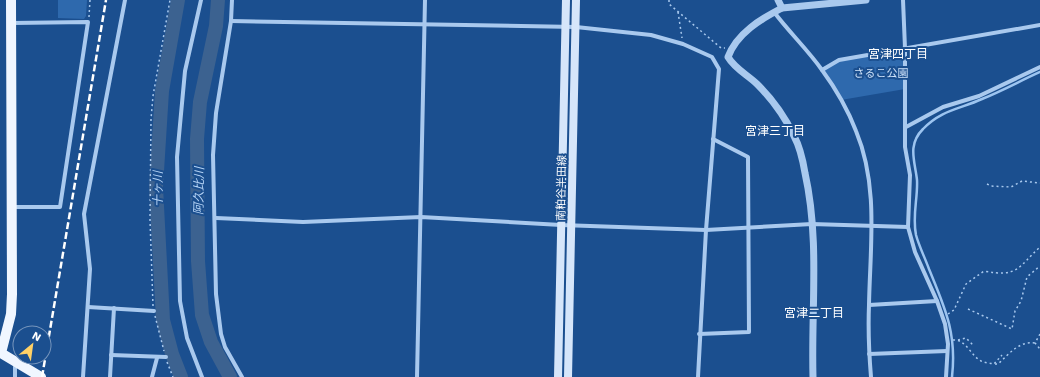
<svg xmlns="http://www.w3.org/2000/svg" width="1040" height="377" font-family="'Work Sans','Noto Sans JP',sans-serif">
  <style>
    .green { fill: #2e69ad }
    .lines { fill: none; stroke-linecap: round; stroke-linejoin: round }
    .stream { stroke: #9cc4f0; stroke-width: 2.5 }
    .river { stroke: #3c6290; stroke-width: 14 }
    .path { stroke: #a9c9ee; stroke-width: 1.5; stroke-dasharray: 2 3; stroke-linecap: butt }
    .minor { stroke: #a9c9ee; stroke-width: 4 }
    .tertiary { stroke: #a9c9ee; stroke-width: 7 }
    .secondary { stroke: #d6e6fa; stroke-width: 8 }
    .primary { stroke: #f0f6ff; stroke-width: 10 }
    .rail { stroke: #fff; stroke-width: 2.5; stroke-dasharray: 7 3; stroke-linecap: butt }
    .labels { text-anchor: middle; stroke-width: 4; stroke-linejoin: round; paint-order: stroke }
    .park-label { font-size: 11px; fill: #cfe3fa; stroke: #1b4f8f }
    .street-label { font-size: 11px; fill: #fff; stroke: #1b4f8f }
    .neighbourhood-label { font-size: 12px; fill: #fff; stroke: #1b4f8f }
    .water-label { font-size: 12px; font-style: italic; fill: #b5d3f5; stroke: #1b4f8f }
  </style>
  <rect width="100%" height="100%" fill="#1b4f8f"/>
  <g class="green">
    <path d="M58,0H87L86,16L84,19L58,18Z"/>
    <path d="M905,48V89L841,100L822,70L839,60Z"/>
  </g>
  <g class="lines">
    <path class="stream" d="M952,377C957,333 945,308 929,269C925,258 919,246 916,235C912,216 918,198 917,180C915,161 907,145 923,129C941,110 960,109 982,99C1002,91 1020,81 1040,72"/>
    <g class="river">
      <path d="M178,0L162,91L156,187L163,320L172,354L181,377"/>
      <path d="M218,0L216,26L200,102L197,139L198,261L202,315L211,342L230,377"/>
    </g>
    <g class="path">
      <path d="M669,0V4L721,48H725"/>
      <path d="M678,12L682,38"/>
      <path d="M89,17L90,0"/>
      <path d="M987,184L991,186L1011,187L1022,181L1040,183"/>
      <path d="M153,306L150,220L151,119L153,96L170,0"/>
      <path d="M968,309L1012,329L1015,311L1021,301L1027,277L1040,266"/>
      <path d="M948,314L954,310L966,284L984,271C1018,278 1018,267 1040,247"/>
      <path d="M155,316L164,351"/>
      <path d="M1040,334L1035,343L1040,349"/>
      <path d="M953,340C966,339 971,356 981,361C985,363 990,363 994,364L1002,355"/>
      <path d="M958,340L966,338L973,345"/>
      <path d="M167,362L173,377"/>
      <path d="M995,364H998C1010,353 1019,341 1035,343"/>
    </g>
    <g class="minor">
      <path d="M201,0L185,71L177,157L180,301L187,338L202,377"/>
      <path d="M232,0L231,21L216,113L213,155L216,294L221,334L225,347L242,377"/>
      <path d="M903,0L905,48V147L910,175L908,227L915,252L937,301L945,324L948,344L946,377"/>
      <path d="M774,12C789,32 808,50 822,70C836,89 848,110 856,131C879,186 870,247 869,305C868,329 869,353 871,377"/>
      <path d="M231,21L576,27L651,35L683,44L712,57L719,69L706,230L698,377"/>
      <path d="M12,23L88,22L60,207H13"/>
      <path d="M822,70L839,60L1040,25"/>
      <path d="M906,127L943,107L979,96L1040,67"/>
      <path d="M216,218L303,222L421,217L561,225L706,230L812,224L908,227"/>
      <path d="M869,305L937,301"/>
      <path d="M88,307L154,311"/>
      <path d="M699,334L749,332L748,157L713,139"/>
      <path d="M869,354L947,351"/>
      <path d="M111,355L166,357"/>
      <path d="M15,377V367L17,364"/>
      <path d="M83,377L90,269L84,214L125,0"/>
      <path d="M110,377L114,308"/>
      <path d="M152,377L157,358"/>
      <path d="M417,377L425,0"/>
    </g>
    <g class="tertiary">
      <path d="M778,0L782,8L866,0"/>
      <path d="M782,8C761,19 737,33 728,57C735,69 748,75 757,84C772,99 785,117 794,136C800,147 803,161 805,173C820,240 811,310 813,377"/>
    </g>
    <g class="secondary">
      <path d="M558,377L566,0"/>
      <path d="M568,377L576,0"/>
    </g>
    <path class="primary" d="M11,0L12,294L11,314L1,353L41,377"/>
    <path class="rail" d="M42,377L106,0"/>
  </g>
  <g class="labels">
    <g class="park-label">
      <text x="881" y="77">さるこ公園</text>
    </g>
    <g class="street-label">
      <text transform="translate(561 188) rotate(-89)" y="4">南粕谷半田線</text>
    </g>
    <g class="neighbourhood-label">
      <text x="898" y="58">宮津四丁目</text>
      <text x="775" y="135">宮津三丁目</text>
      <text x="814" y="317">宮津二丁目</text>
    </g>
    <g class="water-label">
      <text transform="translate(158 189) rotate(-90)" y="4">十ヶ川</text>
      <text transform="translate(199 191) rotate(-89)" y="4">阿久比川</text>
    </g>
  </g>
  <g transform="translate(32 345) rotate(29)"><circle r="19" fill="#1b4f8f" stroke="#7695bc"/>
  <path d="M0-3L7 15L0 10L-7 15Z" fill="#ffd166"/>
  <text y="-6" font-size="11" font-weight="bold" text-anchor="middle" fill="#ffffff">N</text>
  </g>
</svg>
